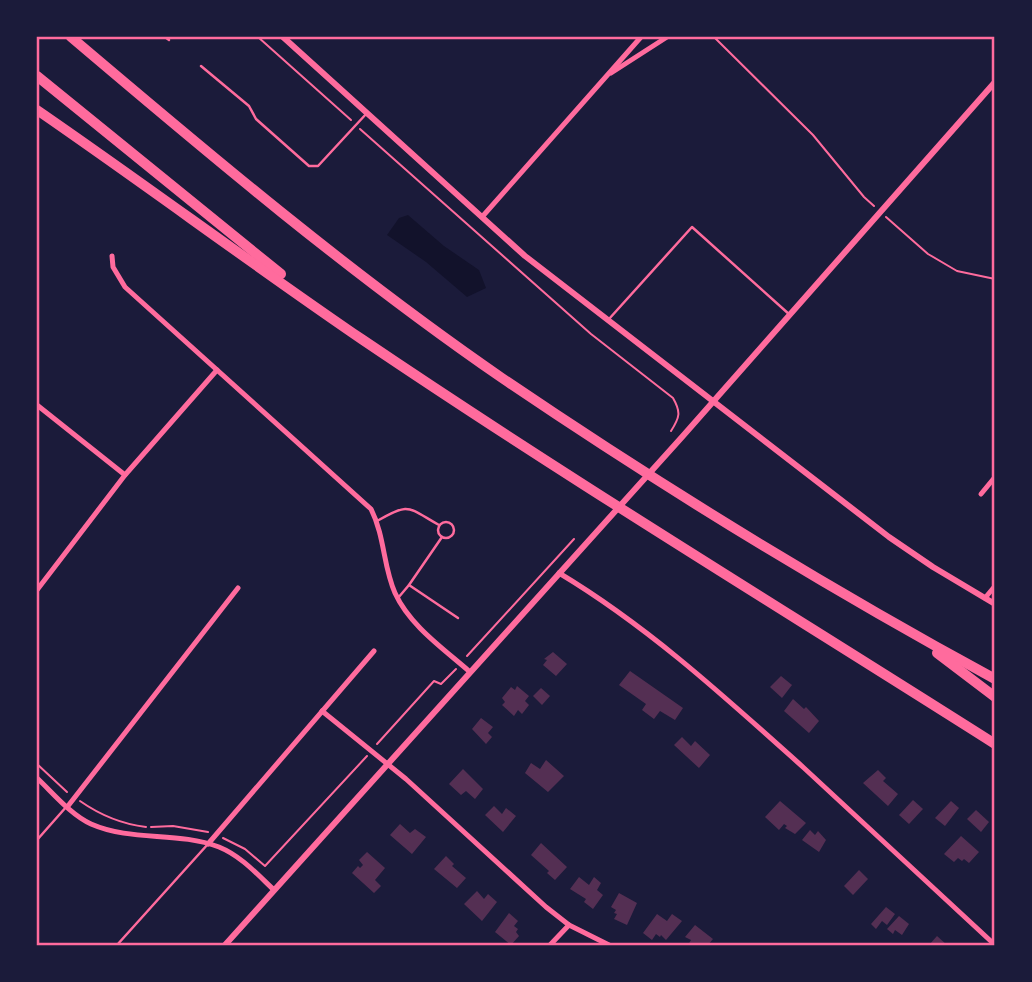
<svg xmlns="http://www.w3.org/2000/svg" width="1032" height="982" font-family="'Sofia Sans Condensed',sans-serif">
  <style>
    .water { fill: #12122b }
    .building { fill: #542f53 }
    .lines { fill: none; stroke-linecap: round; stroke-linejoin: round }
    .path { stroke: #ff6b9d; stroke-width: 2 }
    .service { stroke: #ff6b9d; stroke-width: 2.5 }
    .minor { stroke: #ff6b9d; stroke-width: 5 }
    .tertiary { stroke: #ff6b9d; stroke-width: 6 }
    .motorway { stroke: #ff6b9d; stroke-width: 10 }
    .neatline { fill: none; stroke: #ff6b9d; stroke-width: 2.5 }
  </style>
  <rect width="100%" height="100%" fill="#1b1b3a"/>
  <path class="water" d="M408,215L444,246L479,270L486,288L467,297L426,262L387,235L399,218Z"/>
  <g class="building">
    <path d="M553,652L567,664L556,676L543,665L547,660L544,659Z"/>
    <path d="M630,671L683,708L675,720L660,711L654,719L642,710L646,704L619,685Z"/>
    <path d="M781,676L792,685L782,698L770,687Z"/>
    <path d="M517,686L529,696L525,701L529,705L522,714L518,710L514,716L502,705L505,702L502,698L511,687L515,690Z"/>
    <path d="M541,688L550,696L542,705L533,696Z"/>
    <path d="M793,699L804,709L806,707L819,721L809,733L784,711Z"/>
    <path d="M481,718L493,727L488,733L492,737L486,744L472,729Z"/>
    <path d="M682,737L691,746L695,741L710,755L699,768L674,745Z"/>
    <path d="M546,760L564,776L548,792L525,773L531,763L540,769Z"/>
    <path d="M463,769L483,789L475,799L466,791L461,795L449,784Z"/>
    <path d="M878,770L886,778L883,781L898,794L888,806L863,783Z"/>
    <path d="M913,800L923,809L909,824L899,815Z"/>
    <path d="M780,801L806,823L795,834L785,828L787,826L784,824L779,830L765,817Z"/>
    <path d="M951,801L959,808L945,826L935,818Z"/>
    <path d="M494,806L502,814L506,808L516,816L503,832L485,815Z"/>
    <path d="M976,810L989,822L981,832L967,819Z"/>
    <path d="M400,824L410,833L415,829L426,837L412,854L390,835Z"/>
    <path d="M810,830L815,835L818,831L826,840L819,852L802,840Z"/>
    <path d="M961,836L979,852L969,863L964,859L962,861L958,858L954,862L944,854Z"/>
    <path d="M541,843L567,867L555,880L547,873L549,871L531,855Z"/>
    <path d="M367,852L385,868L375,880L381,886L374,893L352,873L358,866L360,868L363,865L359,860Z"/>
    <path d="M446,856L454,864L452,866L466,878L457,888L434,869Z"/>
    <path d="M859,870L868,879L853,895L844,886Z"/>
    <path d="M579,877L589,885L594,877L601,883L597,890L603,895L593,909L584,902L586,899L570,889Z"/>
    <path d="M477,891L484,899L488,894L497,902L482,921L464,904Z"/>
    <path d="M619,893L637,903L627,925L614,919L617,914L614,913L616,910L611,907Z"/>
    <path d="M886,907L895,914L887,925L882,921L876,929L871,924Z"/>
    <path d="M509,913L518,921L514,926L518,929L516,932L519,936L511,945L495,932Z"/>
    <path d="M657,914L667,921L672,914L682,921L666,940L661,935L660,937L656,934L652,940L643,933Z"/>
    <path d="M899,916L909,924L902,935L895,930L893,934L887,929Z"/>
    <path d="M695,925L713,939L708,945H688L691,940L685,937Z"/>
    <path d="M937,936L947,945H929Z"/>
  </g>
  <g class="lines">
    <g class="path">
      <path d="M258,37L351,120"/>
      <path d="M714,37L813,135L864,197L874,206"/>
      <path d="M360,129L591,334L673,398C681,412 680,417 671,431"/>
      <path d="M886,217L928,254L957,271L995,279"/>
      <path d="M467,656L574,539"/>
      <path d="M377,744L434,681L441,684L456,669"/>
      <path d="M37,764L67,792"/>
      <path d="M80,801C100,815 121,824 146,827"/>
      <path d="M151,827L173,826L208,832"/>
      <path d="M223,838L245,849L265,866L367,756"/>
    </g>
    <g class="service">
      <path d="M165,37L169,40"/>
      <path d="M201,66L249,106L256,119L309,166H318L367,113"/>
      <path d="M609,319L692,227L790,315"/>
      <path d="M377,521C410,502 407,507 439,525"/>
      <circle cx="446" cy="530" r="8"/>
      <path d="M409,585L442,537"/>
      <path d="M398,598L409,585L458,618"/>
      <path d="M37,840L67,806"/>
      <path d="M117,945L208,844"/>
    </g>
    <g class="minor">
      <path d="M611,73L667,37"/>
      <path d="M482,217L641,37"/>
      <path d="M112,256L113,267L125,287L371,509C385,537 383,566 395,593C410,626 444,649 470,672"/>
      <path d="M37,405L125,475"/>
      <path d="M981,494L995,477"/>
      <path d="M559,573C649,627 726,698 804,768C867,827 931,886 995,945"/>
      <path d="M37,590L125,475L217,370"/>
      <path d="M985,598L995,586"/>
      <path d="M322,711L406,779L546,907L569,925L609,945"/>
      <path d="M37,778C53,793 71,815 91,824C132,842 177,831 219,847C241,856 257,874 274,890"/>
      <path d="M68,806L238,588"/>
      <path d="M208,844L374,651"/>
      <path d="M550,945L569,925"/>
    </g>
    <g class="tertiary">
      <path d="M283,37L525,256L889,537L933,567L995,604"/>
      <path d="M225,945L682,437L995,82"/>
    </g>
    <g class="motorway">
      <path d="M71,37C210,155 351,274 502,378C661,486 826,587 995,679"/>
      <path d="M37,76L281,274"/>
      <path d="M37,110C146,185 253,265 363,340C570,480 784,610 995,744"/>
      <path d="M937,653L995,697"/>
    </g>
  </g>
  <rect width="1032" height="982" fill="none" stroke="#1b1b3a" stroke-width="77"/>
  <rect x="38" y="38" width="955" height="906" class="neatline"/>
</svg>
